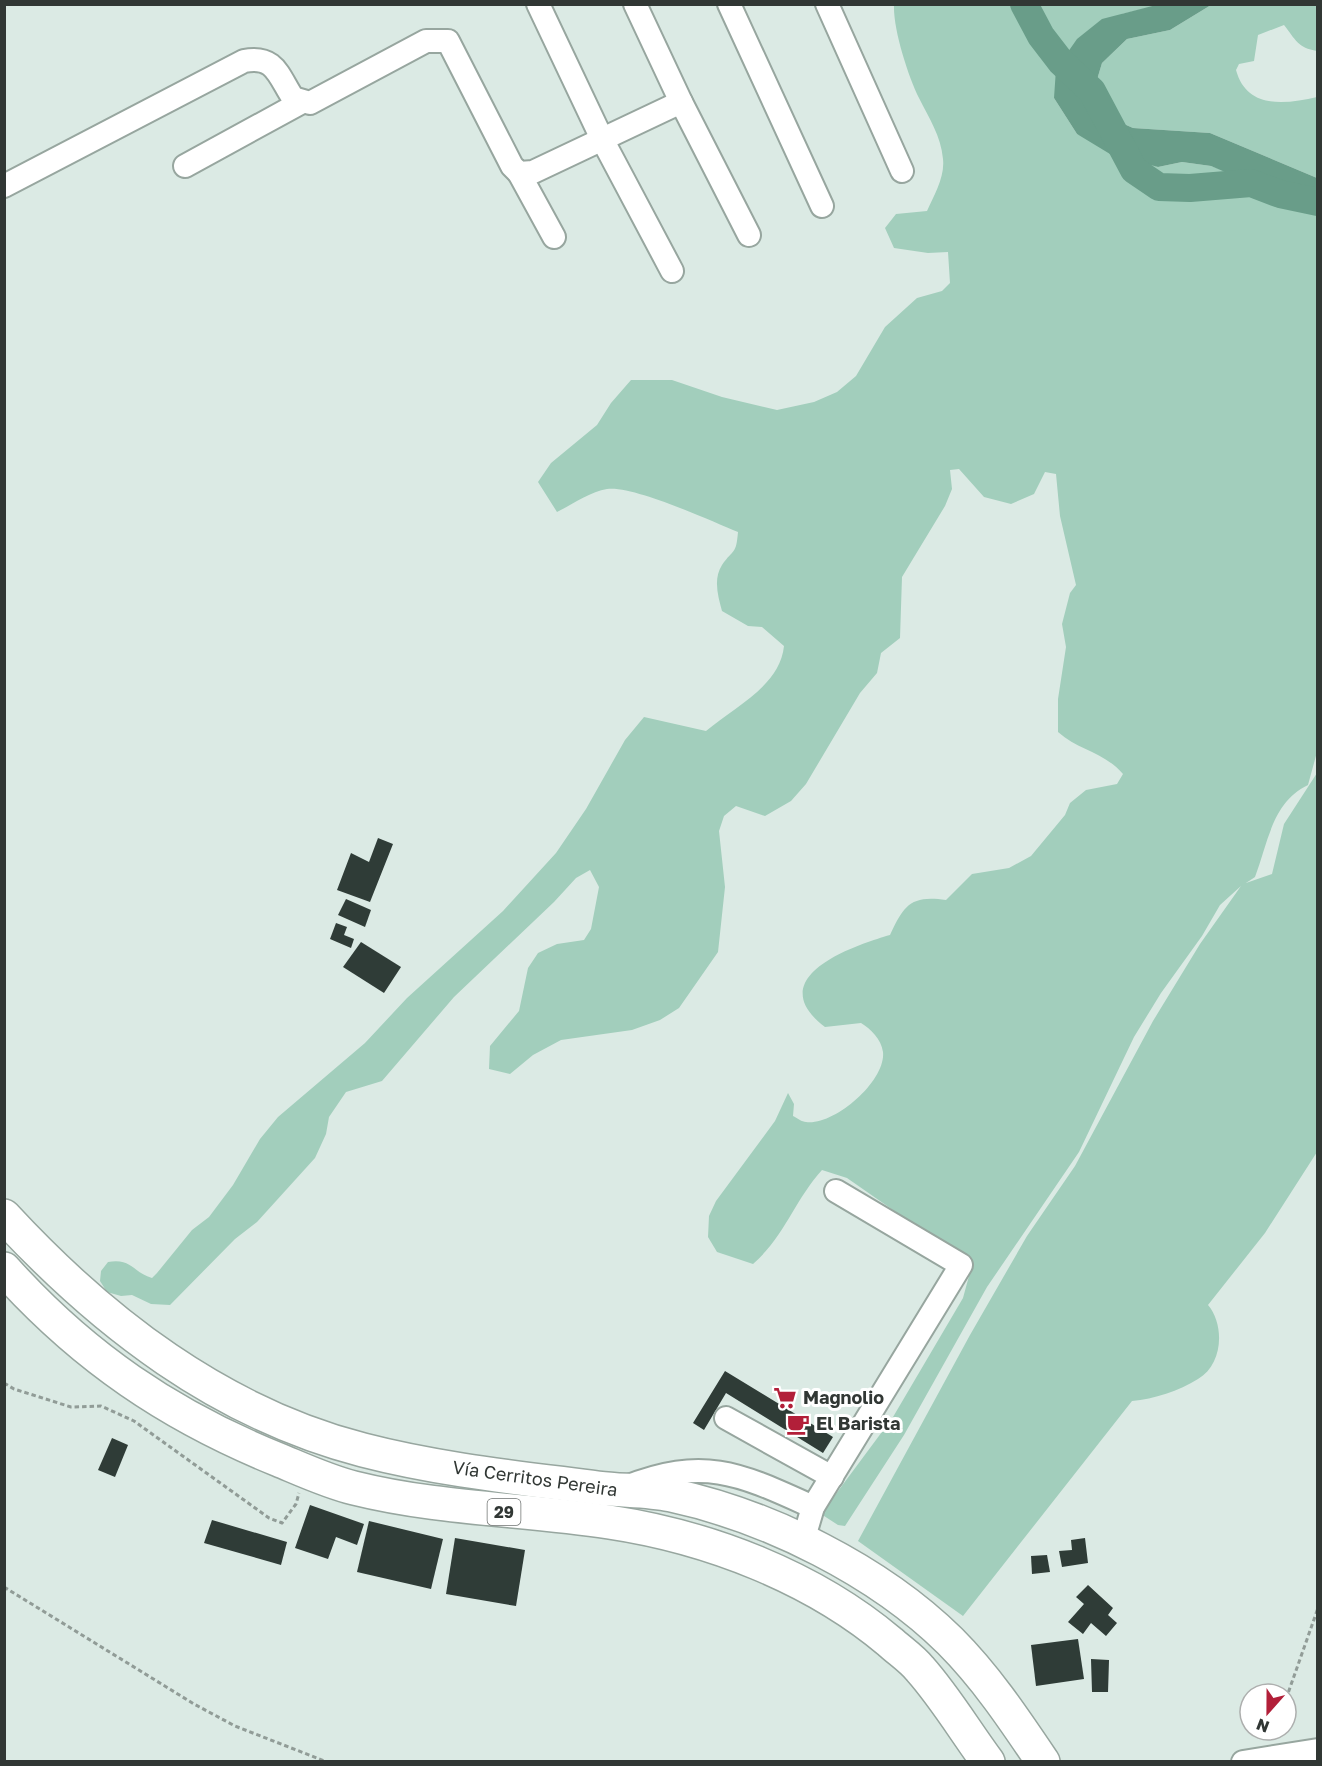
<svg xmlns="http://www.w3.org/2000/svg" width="1322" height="1766" font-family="'Golos Text',sans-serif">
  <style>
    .green { fill: #a2cebc }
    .water { fill: #699d89 }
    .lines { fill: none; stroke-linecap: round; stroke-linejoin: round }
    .river { stroke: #699d89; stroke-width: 28 }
    .building { fill: #2f3c37 }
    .minor-casing { stroke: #97a69f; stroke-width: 26 }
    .highway-casing { stroke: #97a69f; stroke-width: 36 }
    .path { stroke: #919c97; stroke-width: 3; stroke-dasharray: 4.5 3; stroke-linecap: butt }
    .minor { stroke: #fff; stroke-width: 22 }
    .highway { stroke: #fff; stroke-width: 33 }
    .labels { text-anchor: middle; stroke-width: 6; stroke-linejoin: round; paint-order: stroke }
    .shield { fill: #fff; stroke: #6f7371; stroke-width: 1.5 }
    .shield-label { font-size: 16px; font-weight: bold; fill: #313734 }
    .poi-label { font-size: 18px; font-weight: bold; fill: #313734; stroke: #fff; text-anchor: start }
    .street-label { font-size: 18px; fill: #313734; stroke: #fff }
  </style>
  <rect width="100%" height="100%" fill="#dbeae4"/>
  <g class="green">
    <path d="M894,5H1160L1122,14L1054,98L1077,134L1158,167L1182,162L1211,166L1318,204L1317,752L1308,785C1272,802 1268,843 1255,877L1246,883L1272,874L1284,824L1317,773V1152L1265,1233L1208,1305C1225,1325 1223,1365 1198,1379C1179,1391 1154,1399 1132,1401L963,1616L858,1541L970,1335L1027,1236L1075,1166L1153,1021L1200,944L1241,886L1220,905L1202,936L1161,993L1134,1037L1079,1152L987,1287L904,1435L845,1526L838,1525L821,1514L893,1417L963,1298L972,1265L847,1178L822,1170C794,1201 785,1236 753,1264L717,1252L708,1237L709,1216L716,1201L775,1121L788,1093L794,1104L793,1116C797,1118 802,1122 806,1122C834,1126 886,1081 883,1052C881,1039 871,1029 861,1023L825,1027C762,979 848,947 890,935C904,905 911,895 946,900L972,874L1009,868L1031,856L1065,815L1070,803L1086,790L1117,784L1123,774C1103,751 1079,751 1058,732V699L1066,647L1062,624L1070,593L1076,585L1060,516L1056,474L1045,472L1034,494L1011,504L984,497L959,469L950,470L952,489L945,506L902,577L900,638L881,653L877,673L860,693L806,784L791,801L765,816L736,806L724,816L719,831L725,887L718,952L679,1008L660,1020L632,1030L561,1040L533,1055L510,1074L489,1069L490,1046L519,1011L528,968L538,953L557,944L584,940L591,929L599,887L590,870L576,878L554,902L454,997L382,1081L346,1092L329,1117L326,1134L315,1158L257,1222L235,1239L170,1305L151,1304L132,1295L121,1296L107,1292L100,1281L101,1271L108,1262C132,1258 132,1272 152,1278L157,1273L192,1230L209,1217L233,1185L260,1139L278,1117L365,1043L407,998L503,911L556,853L586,809L625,740L644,717L706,731C734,707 780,686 784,646L762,627L748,626L722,611C718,596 713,579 722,565C734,548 736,555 738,532C711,521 633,485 607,489C590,492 573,504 557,512L538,482L551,463L597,425L611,403L631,380H672L722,397L777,410L814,402L837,392L856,376L885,327L917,298L942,291L950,283L948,252L928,253L894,248L885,228L896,214L927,211C934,195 945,177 943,159C941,136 929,118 919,98C908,76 893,29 894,5Z"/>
    <path d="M1211,5H1317V51C1298,48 1295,39 1284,25L1258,35L1254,61L1239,64L1236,70C1247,110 1286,104 1317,97V178L1210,133L1133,128L1108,117L1090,103L1102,63L1127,39L1170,30Z"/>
  </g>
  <path class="water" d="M1160,4L1211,5L1170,30L1127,39L1102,63L1090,103L1108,117L1133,128L1210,133L1317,178V204L1251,183L1211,166L1182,162L1158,167L1110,154L1077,134L1054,98L1056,69L1077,39L1102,19Z"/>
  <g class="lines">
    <path class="river" d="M1024,4L1041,36L1061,62L1092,91L1134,170L1159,187L1190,188L1251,183L1280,194L1318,202"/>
  </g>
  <g class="building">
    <path d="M378,838L393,844L370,902L337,890L351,853L369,862Z"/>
    <path d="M346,899L371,910L365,927L338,915Z"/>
    <path d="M336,923L347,927L344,935L354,939L351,948L330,939Z"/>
    <path d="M361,942L401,967L384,993L343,967Z"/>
    <path d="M725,1371L833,1437L823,1453L726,1393L704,1430L693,1423Z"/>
    <path d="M112,1438L128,1445L115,1477L98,1470Z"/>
    <path d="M310,1505L364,1524L357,1545L336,1537L328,1559L295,1548Z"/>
    <path d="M212,1520L287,1542L281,1565L204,1543Z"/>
    <path d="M369,1521L443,1539L431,1589L357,1572Z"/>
    <path d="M455,1538L525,1550L516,1606L446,1594Z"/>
    <path d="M1085,1538L1088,1563L1062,1567L1059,1551L1072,1550L1071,1540Z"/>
    <path d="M1047,1555L1050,1572L1032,1574L1031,1556Z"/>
    <path d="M1088,1585L1113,1608L1108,1615L1117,1623L1106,1636L1091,1623L1083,1634L1068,1622L1084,1604L1076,1597Z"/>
    <path d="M1078,1639L1084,1679L1036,1686L1031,1645Z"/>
    <path d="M1091,1659L1109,1660L1108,1692H1092Z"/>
  </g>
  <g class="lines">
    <g class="minor-casing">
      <g id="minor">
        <path d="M538,4L602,139L672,271"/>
        <path d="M635,4L681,102L749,235"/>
        <path d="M729,4L822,206"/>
        <path d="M827,4L902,171"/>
        <path d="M185,166L302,102"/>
        <path d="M519,173L554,237"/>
        <path d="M4,186L244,61C275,55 278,75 293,98L310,103L426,41H448L512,166L519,173L533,172L681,102"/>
        <path d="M726,1418L832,1477"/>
        <path d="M626,1487C705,1456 740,1474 813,1507"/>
        <path d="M803,1541L813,1507L961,1265L836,1191"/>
        <path d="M1243,1762L1318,1750"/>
      </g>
    </g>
    <g class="highway-casing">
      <g id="highway">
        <path d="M4,1216C103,1323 220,1413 363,1450C440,1470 520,1478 598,1488C622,1491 648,1490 671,1495C769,1516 879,1571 950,1641C986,1677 1014,1719 1043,1762"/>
        <path d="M4,1269C83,1357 170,1416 279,1460C303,1470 329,1482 354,1488C438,1509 524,1509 609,1522C709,1537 813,1577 890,1642C900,1651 912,1659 920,1669C945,1697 965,1731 988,1762"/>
      </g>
    </g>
    <g class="path">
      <path d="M4,1383L14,1389L71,1407L101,1406L134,1421L269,1518L282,1523L296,1504L299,1493"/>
      <path d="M4,1587L194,1704L235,1726L327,1762"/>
      <path d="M1286,1699L1318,1608"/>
      <path d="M1273,1738L1276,1730"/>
    </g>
    <use href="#minor" class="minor"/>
    <use href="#highway" class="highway"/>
  </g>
  <defs>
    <g id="supermarket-bare" transform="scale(1.8)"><path d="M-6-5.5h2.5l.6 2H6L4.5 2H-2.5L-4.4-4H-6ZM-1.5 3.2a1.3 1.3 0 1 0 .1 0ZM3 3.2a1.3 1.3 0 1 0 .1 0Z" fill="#b21f39" stroke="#fff" stroke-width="2.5" paint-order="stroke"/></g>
    <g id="cafe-bare" transform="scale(1.8)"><path d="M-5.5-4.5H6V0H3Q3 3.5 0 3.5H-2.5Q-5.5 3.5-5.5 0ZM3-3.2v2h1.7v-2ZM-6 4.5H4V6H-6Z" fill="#b21f39" stroke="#fff" stroke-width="2.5" paint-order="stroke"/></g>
  </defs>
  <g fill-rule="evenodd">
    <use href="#supermarket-bare" x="785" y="1398"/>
    <use href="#cafe-bare" x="798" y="1424"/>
  </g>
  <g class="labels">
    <rect class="shield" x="487.5" y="1499" width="33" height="26" rx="4.5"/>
    <g class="shield-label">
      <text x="504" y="1518">29</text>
    </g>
    <g class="poi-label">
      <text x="803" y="1404">Magnolio</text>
      <text x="816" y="1430">El Barista</text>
    </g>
    <g class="street-label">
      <text transform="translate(535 1479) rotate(8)" y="6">Vía Cerritos Pereira</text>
    </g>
  </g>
  <rect width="1322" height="1766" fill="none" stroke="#313734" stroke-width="12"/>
  <g transform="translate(1268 1712) rotate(201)"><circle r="28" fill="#ffffff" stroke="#adafae" stroke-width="1.5"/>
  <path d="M0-4.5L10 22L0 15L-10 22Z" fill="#b21f39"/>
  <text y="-9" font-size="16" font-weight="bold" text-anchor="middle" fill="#313734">N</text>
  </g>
</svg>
